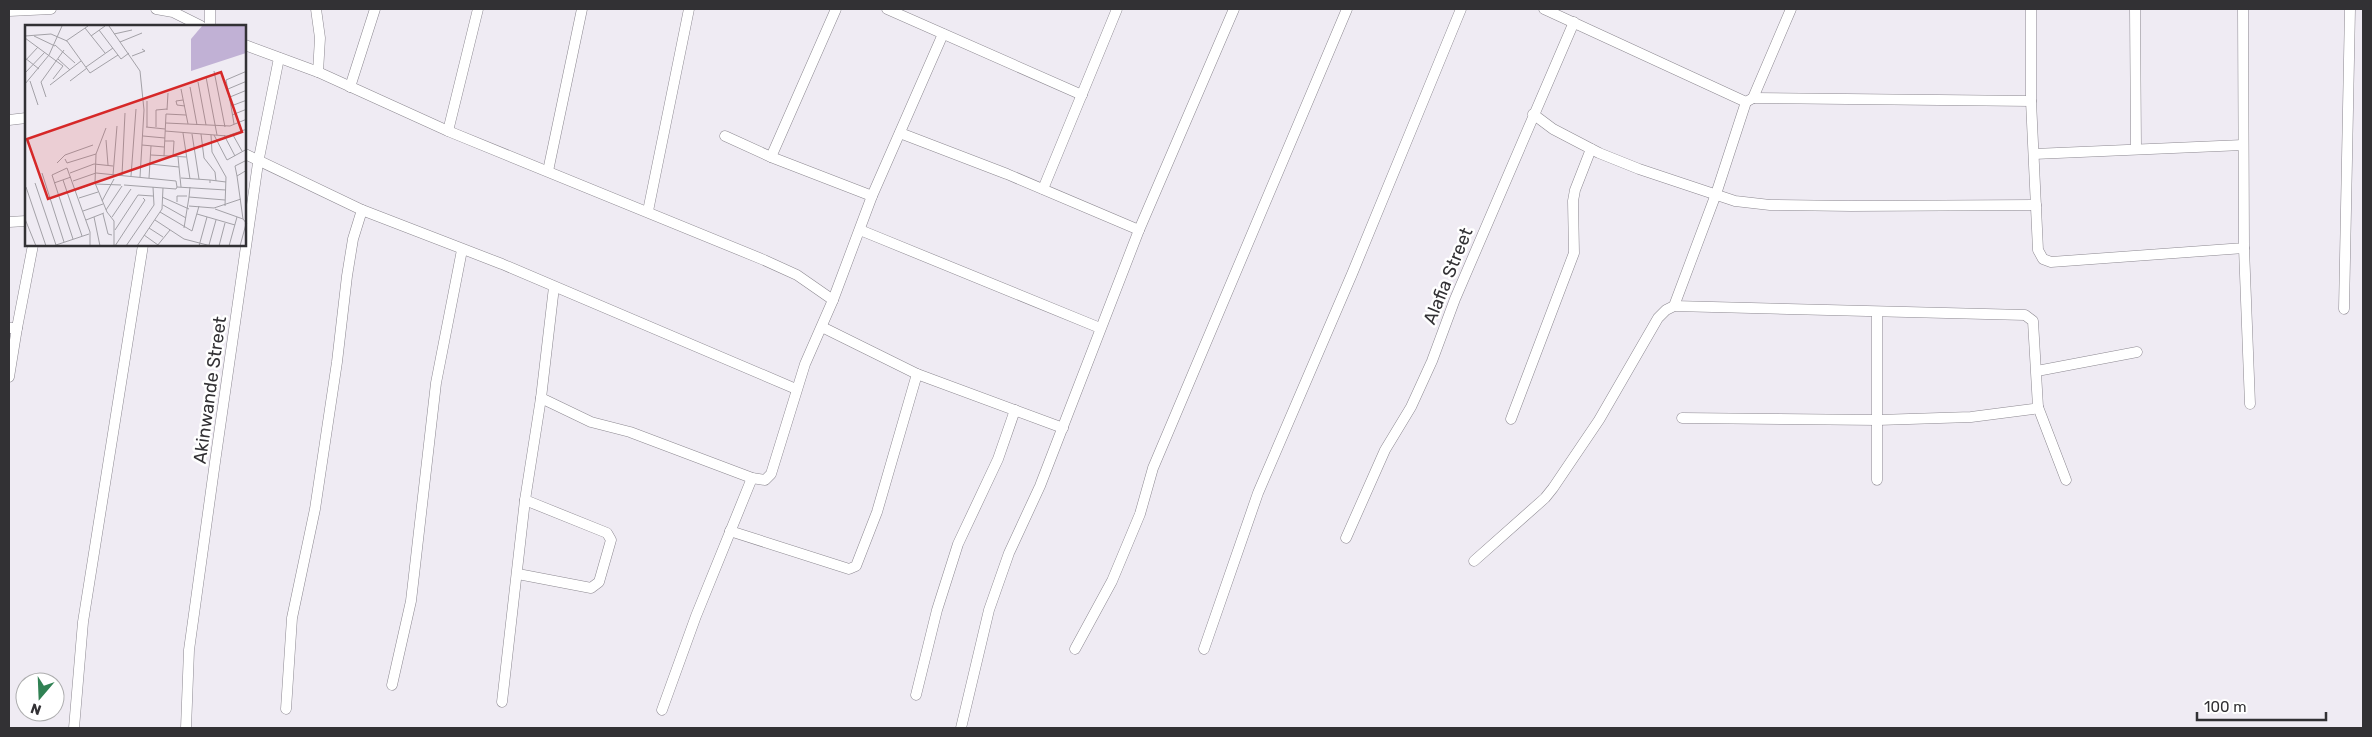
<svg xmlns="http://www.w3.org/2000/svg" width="2372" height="737" font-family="Rubik,sans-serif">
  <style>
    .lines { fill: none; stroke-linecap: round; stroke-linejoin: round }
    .minor-casing { stroke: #8c8890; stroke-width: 11 }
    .minor { stroke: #fff; stroke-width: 10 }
    .labels { text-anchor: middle; stroke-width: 5; stroke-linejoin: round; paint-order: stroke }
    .street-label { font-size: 18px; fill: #323134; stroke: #fff }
    .inset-road { fill: none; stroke: #a3a1a7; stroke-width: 1 }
    .view { fill: #d62828; fill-opacity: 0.15; stroke: #d62828; stroke-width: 2.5 }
    .inset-edge { fill: none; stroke: #323134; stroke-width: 2.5 }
  </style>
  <rect width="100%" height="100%" fill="#efebf3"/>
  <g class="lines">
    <g class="minor-casing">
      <g id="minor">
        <path d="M156,9L173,12L201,26"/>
        <path d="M316,9L320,38L318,72"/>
        <path d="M836,9L771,157L872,196"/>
        <path d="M887,9L1082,95"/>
        <path d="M1544,9L1746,102"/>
        <path d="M2031,9V101L2038,250L2043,259L2051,262L2244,248L2243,9"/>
        <path d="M2135,9L2136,149"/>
        <path d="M9,11L51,9"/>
        <path d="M210,26V9"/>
        <path d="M245,45L318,72L448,131L764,260L797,275L833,300"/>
        <path d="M350,87L375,9"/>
        <path d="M1753,98L2031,101"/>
        <path d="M1533,114L1553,129L1599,153L1639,169L1735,201L1770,205L1851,206L2036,205"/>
        <path d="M9,120L26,118"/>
        <path d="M448,131L478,9"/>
        <path d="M900,133L1007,174L1139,230"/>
        <path d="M725,136L771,157"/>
        <path d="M245,154L362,210L502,264L796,389"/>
        <path d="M2034,154L2243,145"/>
        <path d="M548,171L582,9"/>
        <path d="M1043,189L1117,9"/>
        <path d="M648,211L689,9"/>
        <path d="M9,222L26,221"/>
        <path d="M860,230L1100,328"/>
        <path d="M2244,248L2250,404"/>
        <path d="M1674,306L1716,194L1746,102L1753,98L1791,9"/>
        <path d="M2344,309L2350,9"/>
        <path d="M1877,313V480"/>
        <path d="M822,327L917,374L1063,428"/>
        <path d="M9,328H17L33,245"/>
        <path d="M2037,371L2137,352"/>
        <path d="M9,377L17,328"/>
        <path d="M541,398L591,422L630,432L752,478L765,480L771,474L805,364L833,300L872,196L943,34"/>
        <path d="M2038,407L2066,480"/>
        <path d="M1511,419L1574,253L1573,201L1575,190L1591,149"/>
        <path d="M730,531L849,569L856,566L877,512L917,374"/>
        <path d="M1346,538L1385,450L1411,407L1432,361L1455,299L1574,22"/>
        <path d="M1474,561L1545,498L1553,488L1599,420L1658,318L1666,310L1674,306L2025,315L2033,321L2038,407L2033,409L1971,417L1878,420L1682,418"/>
        <path d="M518,574L591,588L599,582L611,540L607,533L525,500"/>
        <path d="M1075,649L1112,581L1140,514L1153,468L1347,9"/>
        <path d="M1204,649L1258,493L1352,274L1461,9"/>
        <path d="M392,685L411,601L436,383L462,250"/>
        <path d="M916,695L937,610L958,544L998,459L1015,410"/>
        <path d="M502,702L525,500L541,398L554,287"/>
        <path d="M286,709L292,618L315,509L337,362L347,276L353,239L362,210"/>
        <path d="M662,710L696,616L752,478"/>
        <path d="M74,728L83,622L143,245"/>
        <path d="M186,728L189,650L215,462L258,163L279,58"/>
        <path d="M961,728L989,610L1009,553L1040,486L1139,230L1234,9"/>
      </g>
    </g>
    <use href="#minor" class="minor"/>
  </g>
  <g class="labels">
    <g class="street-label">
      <text transform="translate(1448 276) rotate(-68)" y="6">Alafia Street</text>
      <text transform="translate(210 390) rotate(-82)" y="6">Akinwande Street</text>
    </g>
  </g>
  <g transform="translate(25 25)">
    <rect width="221" height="221" fill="#efebf3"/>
    <path d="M177,1H221V28L166,46V14Z" fill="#c1b1d5"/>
    <path class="inset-road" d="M84,1L115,46L119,85L115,152M60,3L80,28M74,5L96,34L104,28M89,9L107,5M0,11L26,9L42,16L65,48L93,30M9,11L30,21M66,11L80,1M0,13L38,41L28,54M41,16L63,1M95,17L117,8M30,20L50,38M107,31L120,26L117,24M0,33L14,44M33,34L45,45M0,36L13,22M61,42L88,23M189,46L200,102M0,48L20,27M181,52L192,110M5,56L13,80M45,56L62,43M173,57L181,100M0,59L24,30L37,1M25,60L56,36M165,62L172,100M156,64L163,99M203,64L222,56M21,72L16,57L39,25M205,72L222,65M158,75L151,76L152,80L160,81M206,81L201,55L222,46M142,85L143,68M207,90L222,84M141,98L205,101L222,94M209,99L206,81L222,75M121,102L140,104M122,102V76M131,102V85L142,84M81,103L71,129L70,158L82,187L89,196V221M140,106L202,111L222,104M158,108L165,154M167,109L174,154M176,109L179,133L190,147L191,156M186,110L187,127L201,152L200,181M189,110L202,135L222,124M199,110L210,131M208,110L217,126M118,111L140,113M81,115L83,140M140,116H149L148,132M117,120L139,122M126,130L161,132M139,131L141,89L161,90M153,132L156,162M40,134L42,138L71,129M32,138L40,130L68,120M125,139L154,142M17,148L39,217M45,148L69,139L88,141M71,148L151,156L152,162L151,164L99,160M88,150L92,101M97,150L100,88M106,151L111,84M212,151L210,141L222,135M124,153L126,121M156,153L185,155M38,155L57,211M48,156L71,148M10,158L31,220M29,158L46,152M185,158V155L201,157M70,159L96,160M1,162L21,221M152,162L201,165M165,162L164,172L200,175M51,165L70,158M137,172L164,184M54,173L73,167M77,176L89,154M152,177V171H162M138,180L161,193M164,181L189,183L216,174M190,184L218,194L222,199M81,185L97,161M58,186L78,179M135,187L167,206L174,181M78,189L83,209L87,210M172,189L210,200M69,192L75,221M87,192L106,164M0,194L11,221M218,194L212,151L222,145M61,195L79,188M130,195L159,214L186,221M124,203L138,212M159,203L164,172M90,205L113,170L128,171M119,210L133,220M48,214L27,150L42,143L65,207V221M184,220L191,195M28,221L64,209M90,221L120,175L118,173M101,221L129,180L128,162M112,221L137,184L138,163M132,221L145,205M174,221L182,192M194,221L200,198M204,221L212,192M215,221L221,199"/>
    <path class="view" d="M196,47L217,107L23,174L2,114Z"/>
    <rect width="221" height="221" class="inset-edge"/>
  </g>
  <rect width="2372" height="737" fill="none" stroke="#323134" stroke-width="20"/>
  <g transform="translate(40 697) rotate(199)"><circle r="24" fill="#ffffff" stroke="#adadae"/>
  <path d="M0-4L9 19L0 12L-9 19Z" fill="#308153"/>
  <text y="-8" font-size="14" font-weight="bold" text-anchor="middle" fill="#323134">N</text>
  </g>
  <path d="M2197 712v8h129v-8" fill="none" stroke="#323134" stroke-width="2.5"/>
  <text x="2204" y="712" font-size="15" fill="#323134" stroke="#ffffff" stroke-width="4" paint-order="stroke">100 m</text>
</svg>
